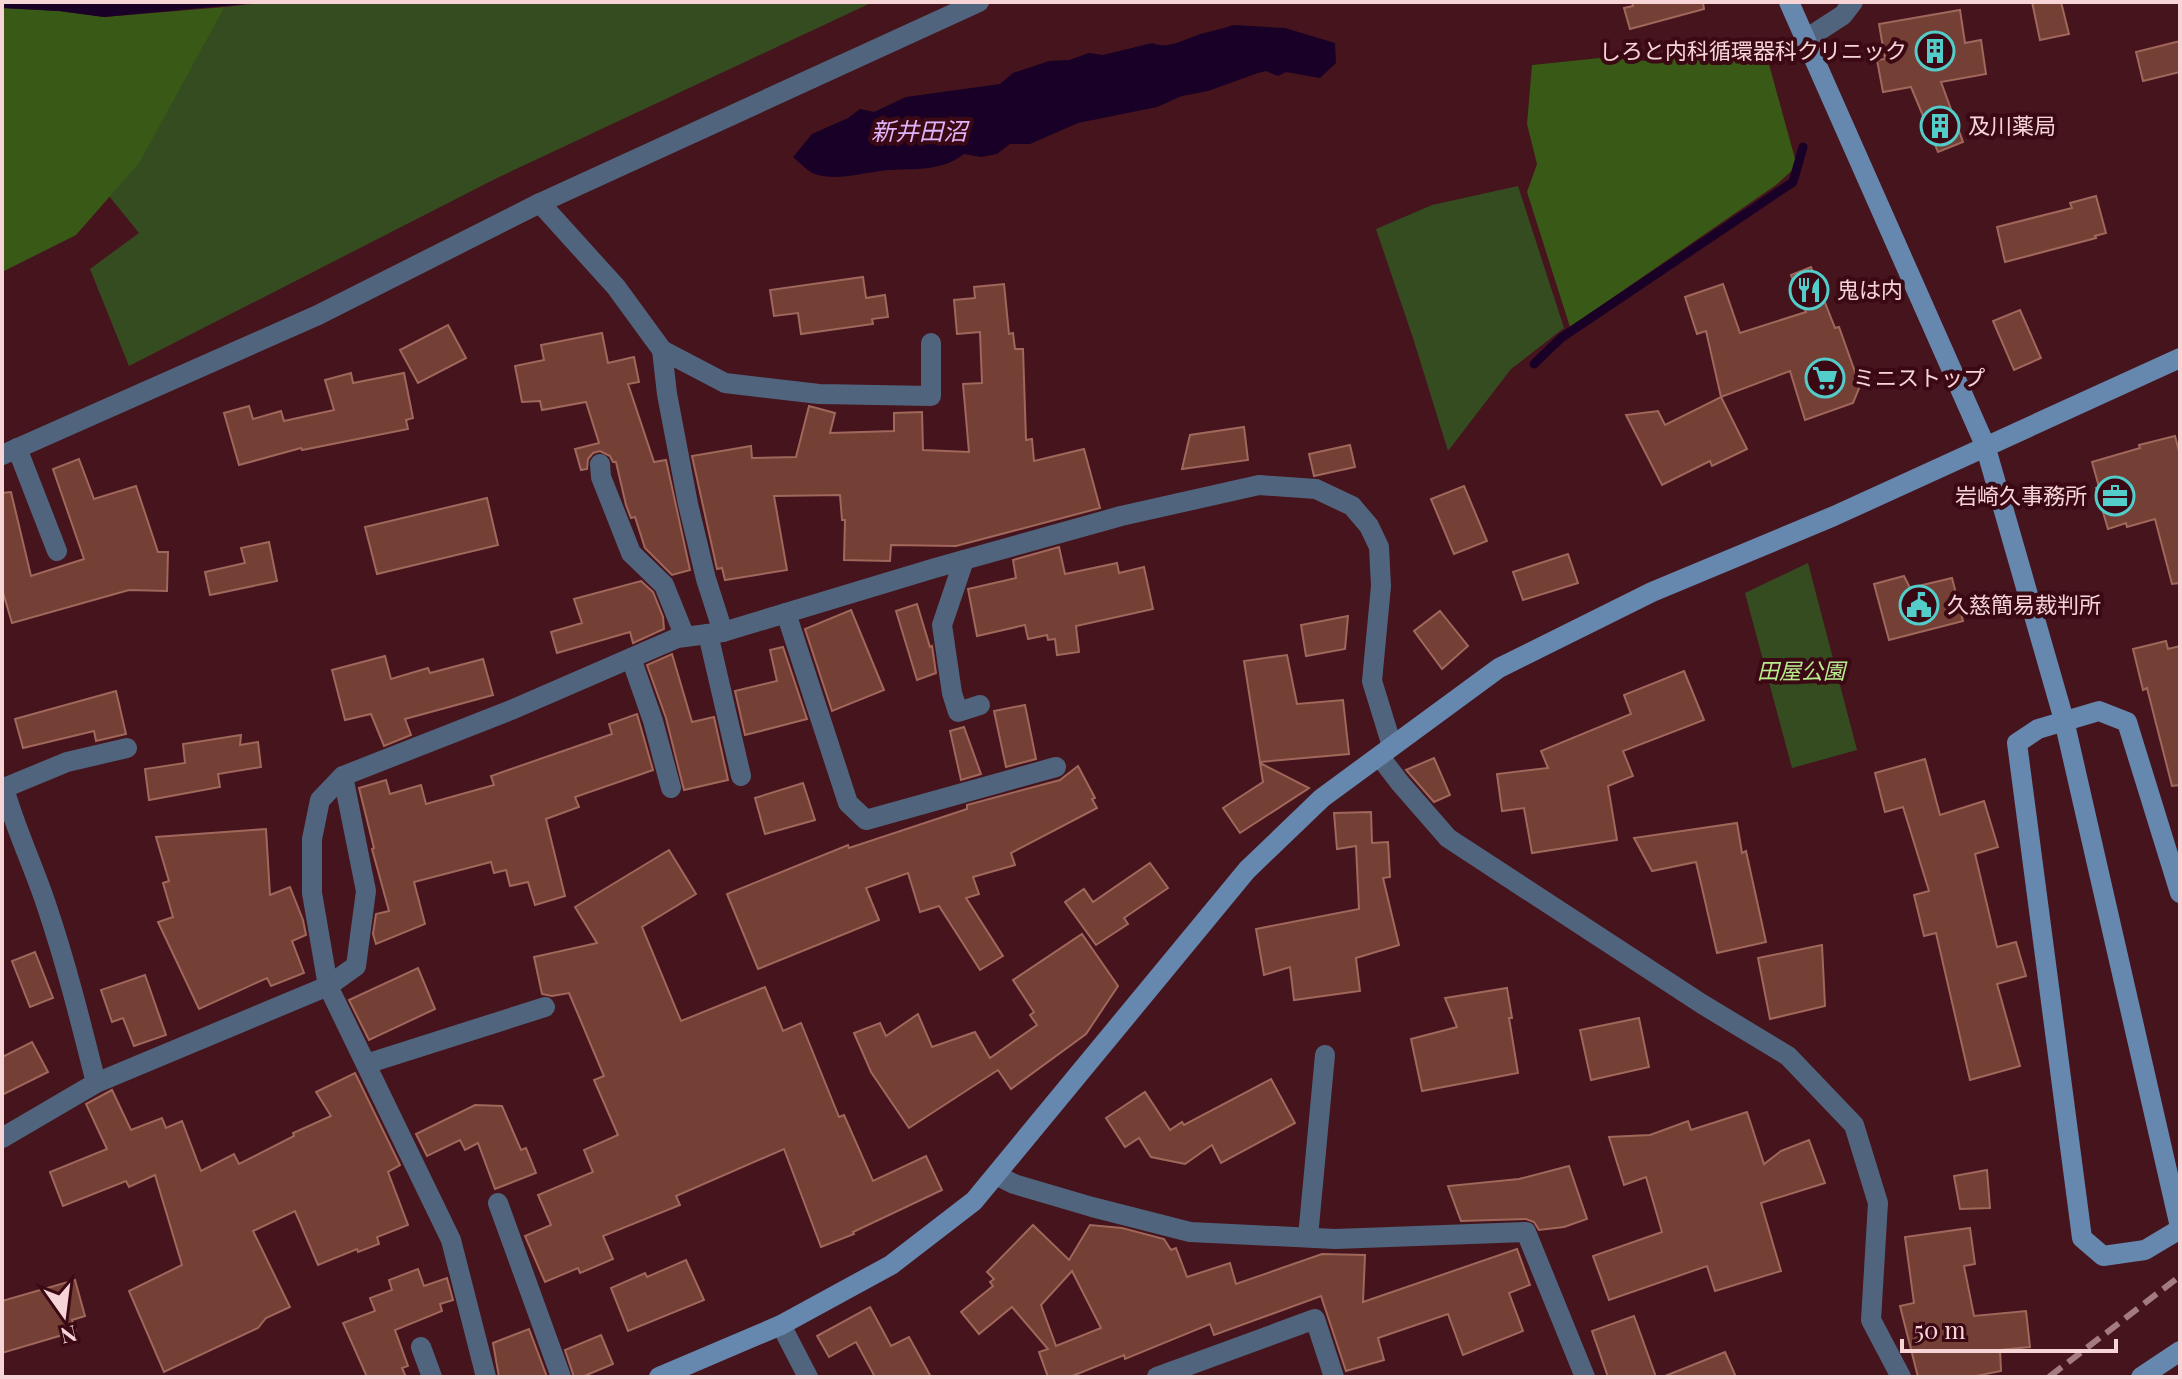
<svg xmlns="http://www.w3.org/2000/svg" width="2182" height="1379" font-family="'Playfair Display','Noto Sans JP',serif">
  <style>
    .green { fill: #354c21 }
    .forest { fill: #385a16 }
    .water { fill: #190026 }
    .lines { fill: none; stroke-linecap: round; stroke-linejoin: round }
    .stream { stroke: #190026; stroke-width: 9 }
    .building { fill: #743f35; stroke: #a0675b; stroke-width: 2; fill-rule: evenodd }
    .street { stroke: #50657d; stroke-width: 20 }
    .secondary { stroke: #6687ae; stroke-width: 20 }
    .rail { stroke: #a47b80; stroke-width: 6; stroke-dasharray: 16 8; stroke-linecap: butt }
    .labels { text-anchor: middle; stroke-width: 8; stroke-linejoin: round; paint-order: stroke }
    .poi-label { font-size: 22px; fill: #f7d5d7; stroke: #3a0914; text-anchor: start }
    .park-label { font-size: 22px; font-style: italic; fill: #b8ec8f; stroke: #3a0914 }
    .water-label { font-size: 24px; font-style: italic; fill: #dfb3f9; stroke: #3a0914 }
  </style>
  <rect width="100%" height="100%" fill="#46141d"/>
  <g class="green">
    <path d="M268,2H873L497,178L129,366L90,269L139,233L109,196L147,147L225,7Z"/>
    <path d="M1518,186L1564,328L1511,369L1448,451L1413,338L1376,229L1432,205Z"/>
    <path d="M1808,563L1857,750L1792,768L1745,593Z"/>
  </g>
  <g class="forest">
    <path d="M225,7L139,163L76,235L2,272V8L59,11L104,17Z"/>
    <path d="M1762,39L1797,166L1776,185L1570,327L1527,192L1537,164L1527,124L1532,65L1600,58L1648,61L1714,43Z"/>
  </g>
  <g class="water">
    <path d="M2,2H268L104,17L59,11L2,8Z"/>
    <path d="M1233,25L1285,28L1335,43L1336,63L1320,78L1286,72L1278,76L1266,71L1258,73L1208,91L1182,96L1157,107L1078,123L1030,144H1010L997,154L981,157L964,154C939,174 909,167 880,171C858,174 840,180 818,175C809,173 800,163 793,157L812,134L848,118L860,109L874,112L906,97L1000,84L1013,73L1049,61L1069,60L1089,53L1103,55L1152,43C1167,49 1181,41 1195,36C1208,31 1220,30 1233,25Z"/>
  </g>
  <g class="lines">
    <path class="stream" d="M1534,364L1561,338L1793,182L1803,147"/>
  </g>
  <g class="building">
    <path d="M1632,2H1703L1704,9L1630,29L1624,8L1633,6Z"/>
    <path d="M2032,2H2061L2069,34L2040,40Z"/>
    <path d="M1960,10L1965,43L1981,40L1986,74L1941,82L1963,142L1938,152L1911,87L1883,92L1877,60L1885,59L1879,24Z"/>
    <path d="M2180,41V72L2143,81L2136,52Z"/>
    <path d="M2096,196L2106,233L2095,236L2096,238L2005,262L1997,227L2072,208L2070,203Z"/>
    <path d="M1811,267L1835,328L1839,327L1860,386L1853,403L1805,420L1790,371L1721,397L1706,331L1697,334L1685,297L1723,284L1740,333L1806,312L1791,275Z"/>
    <path d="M863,277L866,298L885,295L888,317L872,319L873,324L801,334L798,313L774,316L770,290Z"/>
    <path d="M1004,284L1009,334L1013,333L1015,349H1023L1026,440L1032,439L1034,461L1084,449L1100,508L956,546L891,545L890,561L844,560L845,520H842L840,495L774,496L787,570L725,580L722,568L717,569L692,456L751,446L752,458L796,457L809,406L835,413L830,433L894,431V413L922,412L923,450L969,452L963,384L982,383L980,332L957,334L954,300L975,298L974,287Z"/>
    <path d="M2020,310L2041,358L2014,370L1993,321Z"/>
    <path d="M448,325L466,358L418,383L400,350Z"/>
    <path d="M602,333L608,363L634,357L639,382L628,384L654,462L666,460L690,570L672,575L645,548L635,517L631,518L626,505L616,462H613L610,456L600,451L593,453L588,459L587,469L581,470L575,449L599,443L586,402L542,410L540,401L522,402L515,366L544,360L541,345Z"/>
    <path d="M351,373L353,383L404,373L413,418L406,420L408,429L302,450L301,448L239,465L224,413L249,406L253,419L281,411L284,421L334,410L325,380Z"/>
    <path d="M1721,397L1747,449L1712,466L1710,461L1662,485L1626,415L1658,411L1665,425Z"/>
    <path d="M1244,427L1248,460L1182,469L1190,435Z"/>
    <path d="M2175,436L2180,455V583L2172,584L2155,519L2127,527L2126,523L2108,529L2096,488L2099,487L2092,462L2140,448L2139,445Z"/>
    <path d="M1350,445L1355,467L1314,476L1309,454Z"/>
    <path d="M79,459L94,499L136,486L158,552H168L167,591L129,590L12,623L2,589V493L11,492L31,576L84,559L53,469Z"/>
    <path d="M1464,486L1487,541L1454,554L1431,499Z"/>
    <path d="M487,498L498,545L377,574L365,527Z"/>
    <path d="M269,542L277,581L210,595L205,572L245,563L241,548Z"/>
    <path d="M1059,547L1065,574L1117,563L1119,573L1144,567L1153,609L1076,626L1079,652L1057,655L1055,639L1048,640L1047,635L1028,639L1025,625L977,636L968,589L1016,578L1013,560Z"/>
    <path d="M1568,554L1578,583L1523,600L1513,572Z"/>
    <path d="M1904,576L1910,588L1952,578L1963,621L1889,640L1874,584Z"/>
    <path d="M641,581L653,592L663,617L664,629L633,643L630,632L557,653L551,632L582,623L574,599Z"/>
    <path d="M917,604L930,647L932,646L936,673L917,680L896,611Z"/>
    <path d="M851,610L884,690L832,711L805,629Z"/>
    <path d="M1440,611L1468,646L1442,669L1414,631Z"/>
    <path d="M1348,616L1345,649L1306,656L1301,625Z"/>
    <path d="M2166,641L2168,649L2180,646V785L2172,786L2147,688L2143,690L2133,649Z"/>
    <path d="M783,647L807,719L745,735L735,691L777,681L770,650Z"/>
    <path d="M672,654L692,722L714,717L728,780L684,790L666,718L647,665Z"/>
    <path d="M1287,655L1297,704L1343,700L1349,754L1260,762L1244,661Z"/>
    <path d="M385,656L391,679L428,668L430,673L483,659L493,695L405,719L411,735L384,746L371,714L345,720L332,670Z"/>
    <path d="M1684,671L1704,720L1623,751L1633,776L1608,786L1617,840L1532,853L1524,808L1502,811L1497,774L1548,768L1541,751L1631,714L1624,695Z"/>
    <path d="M116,691L126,734L96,741L94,731L23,748L15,719Z"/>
    <path d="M1025,705L1036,759L1006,767L994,711Z"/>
    <path d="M637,714L653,770L575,797L579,807L546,819L565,896L535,905L528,882L510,886L506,870L494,873L491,862L414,882L425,924L376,944L373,934L376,914L389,911L372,849L374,848L359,788L386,780L390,794L421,785L426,804L494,785L491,776L612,734L609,724Z"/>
    <path d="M964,727L981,774L961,780L950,731Z"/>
    <path d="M241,735L240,745L258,742L261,767L218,774L220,787L149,800L145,769L185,763L183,744Z"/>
    <path d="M1434,758L1450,795L1434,802L1406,770Z"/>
    <path d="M1925,759L1940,815L1984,801L1998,847L1975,854L1997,947L2016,942L2026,976L1997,984L2020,1066L1970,1080L1936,933L1924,936L1914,895L1929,891L1903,807L1885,812L1875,773Z"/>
    <path d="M1260,763L1309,788L1240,833L1223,808L1263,782Z"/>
    <path d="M1078,766L1095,798L1092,799L1097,808L1011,853L1015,865L973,877L979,894L966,898L1003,956L980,970L939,906L920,912L908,873L866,888L879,920L758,969L727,894L848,845L849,848L967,809V805L1060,780Z"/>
    <path d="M803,783L815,820L765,834L755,798Z"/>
    <path d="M1371,812L1372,843L1388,842L1390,877L1383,878L1399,945L1356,958L1360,991L1294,1000L1290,967L1264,975L1256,929L1359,909L1356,846L1337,849L1334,813Z"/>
    <path d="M1737,823L1742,853L1746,851L1766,942L1717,953L1696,862L1652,871L1634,838Z"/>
    <path d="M266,829L270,895L290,887L303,920L306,935L292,941L304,973L271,986L267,978L199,1009L158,922L173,917L163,883L169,881L156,837Z"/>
    <path d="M669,850L696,894L642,927L681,1021L765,987L783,1031L801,1023L839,1117L844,1115L873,1181L926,1156L942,1190L853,1232L854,1234L821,1247L784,1149L676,1196L680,1205L603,1236L613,1259L580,1273L578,1268L545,1282L525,1236L551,1225L538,1195L593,1172L584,1150L618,1135L594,1080L604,1076L569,993L552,996L542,994L534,957L597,943L575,907Z"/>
    <path d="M1150,863L1168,888L1124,918L1128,924L1096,945L1065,902L1084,889L1093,902Z"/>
    <path d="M1082,934L1118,986L1086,1034L1011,1089L998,1070L909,1128L871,1072L854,1033L880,1023L886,1036L918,1014L932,1047L975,1032L990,1058L1037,1025L1030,1015L1034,1012L1013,980Z"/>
    <path d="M1822,945L1825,1006L1770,1019L1758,958Z"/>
    <path d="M35,952L53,998L30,1007L12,961Z"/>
    <path d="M418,968L435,1009L369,1040L349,1000Z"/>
    <path d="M145,975L166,1035L134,1046L123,1018L112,1022L101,990Z"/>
    <path d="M1507,988L1512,1018H1509L1518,1073L1422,1091L1411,1039L1457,1027L1445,998Z"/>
    <path d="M1639,1018L1649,1067L1591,1080L1580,1030Z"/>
    <path d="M32,1042L48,1072L2,1095V1057Z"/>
    <path d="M355,1073L400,1165L388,1172L408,1225L377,1237L379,1244L358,1252L357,1249L318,1265L295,1211L253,1231L290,1307L266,1318L258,1328L164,1372L129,1291L182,1265L155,1175L129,1187L126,1181L63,1206L50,1172L107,1149L86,1104L112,1090L131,1130L162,1118L166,1128L182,1121L201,1171L234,1154L239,1164L294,1136L293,1133L331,1116L316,1092Z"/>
    <path d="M1271,1079L1295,1123L1221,1163L1212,1145L1185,1164L1151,1157L1139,1138L1125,1147L1106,1118L1145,1092L1170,1130L1182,1122L1184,1125Z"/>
    <path d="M475,1105L502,1106L521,1150L526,1148L536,1173L495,1189L478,1143L465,1150L460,1140L427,1156L416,1134Z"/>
    <path d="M1747,1112L1764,1164L1781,1151L1809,1140L1825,1183L1761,1203L1781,1271L1715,1291L1707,1266L1609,1300L1593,1256L1662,1232L1646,1177L1624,1185L1609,1137L1650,1135L1688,1121L1691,1130Z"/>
    <path d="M1569,1166L1587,1219L1564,1227L1539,1230L1534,1222L1526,1219L1461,1221L1448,1186L1519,1179Z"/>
    <path d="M1987,1170L1990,1208L1960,1209L1954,1176Z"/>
    <path d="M1033,1225L1069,1260L1090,1225L1122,1228L1164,1239L1171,1250L1176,1248L1187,1277L1230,1263L1236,1284L1322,1254L1365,1255L1363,1302L1517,1249L1530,1285L1509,1293L1523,1331L1463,1355L1448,1314L1378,1338L1384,1360L1346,1371L1321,1296L1214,1335L1210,1324L1125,1359L1124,1355L1070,1377H1048L1039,1352L1048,1349L1012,1307L979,1334L961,1312L993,1286L990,1282L994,1279L987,1272ZM1072,1271L1101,1328L1056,1346L1041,1305Z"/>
    <path d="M1970,1228L1975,1264L1964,1266L1974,1316L2026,1311L2030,1347L2000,1350L2001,1371L1971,1377H1918L1900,1306L1914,1303L1905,1237Z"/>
    <path d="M686,1260L704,1300L628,1331L611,1288L645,1273L647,1277Z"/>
    <path d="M418,1269L424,1286L447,1278L453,1300L440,1304L442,1311L395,1330L408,1366L402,1368L406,1377H367L343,1323L375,1311L370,1298L392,1290L389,1280Z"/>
    <path d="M75,1280L85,1316L72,1320L76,1331L2,1353V1301Z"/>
    <path d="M870,1307L891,1346L909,1337L931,1377H875L856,1342L829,1357L817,1336Z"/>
    <path d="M1634,1316L1656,1377H1608L1592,1331Z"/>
    <path d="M529,1329L547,1377H499L493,1343Z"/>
    <path d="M601,1335L613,1364L582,1377H574L565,1350Z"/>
    <path d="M1725,1352L1736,1377H1665V1376Z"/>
  </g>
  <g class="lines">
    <g class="street">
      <path d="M1806,39L1843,15L1853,2"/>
      <path d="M540,203L616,287L662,350L667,394L688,504L706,579L723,632"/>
      <path d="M662,350L725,383L819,394L931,396V343"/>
      <path d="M17,448L57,551"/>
      <path d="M2,455L318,315L540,203L979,2"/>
      <path d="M600,464L601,477L631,553L664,585L685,637"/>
      <path d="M964,560L942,625L952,693L958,712L980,705"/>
      <path d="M786,613L848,803L866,820L1056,767"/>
      <path d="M708,634L741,776"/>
      <path d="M631,658L653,721L671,788"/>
      <path d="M1380,757L1400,783L1448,838L1702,1004L1788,1056L1854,1125L1878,1203L1871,1320L1901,1377"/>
      <path d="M366,1064L545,1007"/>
      <path d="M96,1083C81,1023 66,963 46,904C33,865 15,828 4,788L67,762L127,748"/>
      <path d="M2,1138L96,1083L328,986L356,966L366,891L343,776"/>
      <path d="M996,1175L1014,1184L1092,1207L1190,1232L1335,1239L1526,1232L1585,1377"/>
      <path d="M498,1203L561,1377"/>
      <path d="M1308,1237L1325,1055"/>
      <path d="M781,1325L808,1377"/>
      <path d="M421,1347L432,1377"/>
      <path d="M486,1377L451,1240L328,986L312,893V839L320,800L343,776L511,710L677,638L723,632L935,568L1121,516L1259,485L1316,489L1352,506L1369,526L1379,547L1381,586L1372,681L1392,746"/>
      <path d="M1157,1377L1315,1319L1334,1377"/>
    </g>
    <g class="secondary">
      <path d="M1789,2L1985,445L2064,720L2180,1227"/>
      <path d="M2180,893L2127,722L2099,711L2038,729L2017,743L2082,1238L2103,1256L2145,1250L2180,1229"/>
      <path d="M659,1377L781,1325L891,1265L974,1201L1247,870L1322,798L1499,668L1652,592L1834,516L2180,358"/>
      <path d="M2141,1377L2180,1351"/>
    </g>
    <path class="rail" d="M2049,1377L2180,1276"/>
  </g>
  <defs>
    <g id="building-ring" transform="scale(2)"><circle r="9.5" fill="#3a0914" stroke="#53cdc9" stroke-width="1.5"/><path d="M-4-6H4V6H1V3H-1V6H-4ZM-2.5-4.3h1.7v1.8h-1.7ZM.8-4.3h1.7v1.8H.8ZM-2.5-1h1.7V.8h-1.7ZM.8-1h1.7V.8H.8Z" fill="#53cdc9"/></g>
    <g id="restaurant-ring" transform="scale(2)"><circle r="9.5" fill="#3a0914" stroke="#53cdc9" stroke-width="1.5"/><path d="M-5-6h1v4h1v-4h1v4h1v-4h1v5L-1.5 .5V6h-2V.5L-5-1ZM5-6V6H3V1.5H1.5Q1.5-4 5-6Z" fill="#53cdc9"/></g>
    <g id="supermarket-ring" transform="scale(2)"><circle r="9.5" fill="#3a0914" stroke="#53cdc9" stroke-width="1.5"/><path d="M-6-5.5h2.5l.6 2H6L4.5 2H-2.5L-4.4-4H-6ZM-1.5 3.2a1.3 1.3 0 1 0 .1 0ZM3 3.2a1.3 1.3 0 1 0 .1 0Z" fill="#53cdc9"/></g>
    <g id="office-ring" transform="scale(2)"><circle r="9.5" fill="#3a0914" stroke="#53cdc9" stroke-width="1.5"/><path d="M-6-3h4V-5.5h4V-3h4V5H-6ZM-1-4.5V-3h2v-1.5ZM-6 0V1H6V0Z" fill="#53cdc9"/></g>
    <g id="civic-ring" transform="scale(2)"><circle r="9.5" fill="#3a0914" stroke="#53cdc9" stroke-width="1.5"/><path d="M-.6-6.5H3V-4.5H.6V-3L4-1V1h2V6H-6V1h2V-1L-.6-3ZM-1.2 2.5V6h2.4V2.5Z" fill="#53cdc9"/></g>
  </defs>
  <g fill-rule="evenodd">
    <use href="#building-ring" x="1935" y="51"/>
    <use href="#building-ring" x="1940" y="126"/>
    <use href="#restaurant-ring" x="1809" y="290"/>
    <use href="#supermarket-ring" x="1825" y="378"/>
    <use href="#office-ring" x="2115" y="496"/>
    <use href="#civic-ring" x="1919" y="605"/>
  </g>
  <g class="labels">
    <g class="poi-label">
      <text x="1907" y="59" text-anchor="end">しろと内科循環器科クリニック</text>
      <text x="1968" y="134">及川薬局</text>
      <text x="1837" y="298">鬼は内</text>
      <text x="1853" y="386">ミニストップ</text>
      <text x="2087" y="504" text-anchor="end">岩崎久事務所</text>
      <text x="1947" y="613">久慈簡易裁判所</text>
    </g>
    <g class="park-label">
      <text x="1801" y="679">田屋公園</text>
    </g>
    <g class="water-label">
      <text x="919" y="140">新井田沼</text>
    </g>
  </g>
  <rect width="2182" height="1379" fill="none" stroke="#f7d5d7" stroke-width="8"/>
  <g transform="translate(64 1315) rotate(166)" stroke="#3a0914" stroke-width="6" paint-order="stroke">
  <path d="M0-6L14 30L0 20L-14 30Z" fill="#f7d5d7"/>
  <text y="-12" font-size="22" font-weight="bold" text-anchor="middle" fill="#f7d5d7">N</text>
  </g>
  <path d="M1902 1339v12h214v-12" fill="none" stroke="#f7d5d7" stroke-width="4"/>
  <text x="1914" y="1339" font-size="24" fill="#f7d5d7" stroke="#3a0914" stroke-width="6" paint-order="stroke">50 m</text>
</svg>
